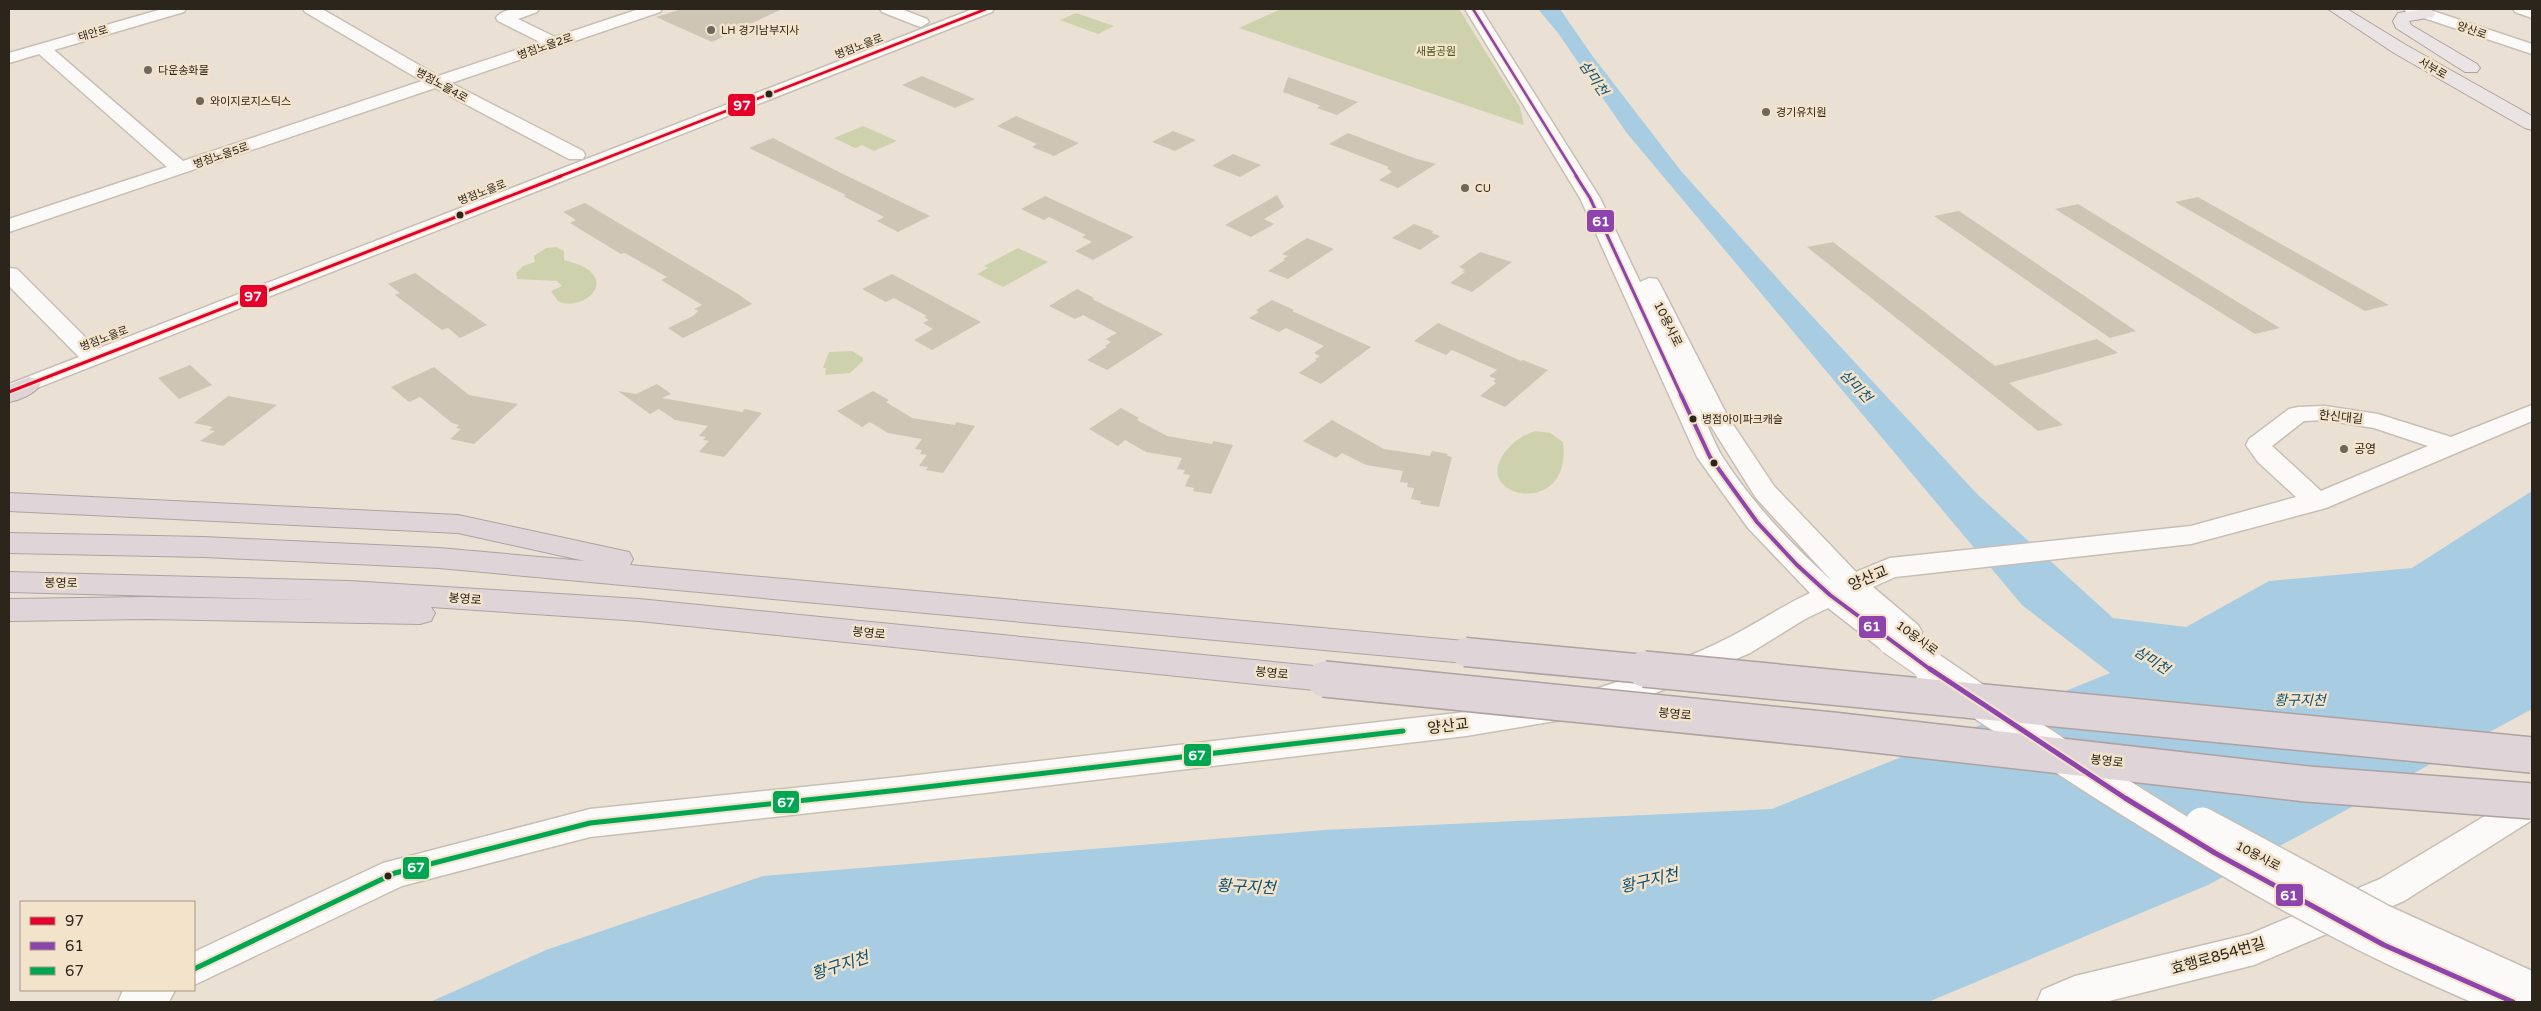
<svg xmlns="http://www.w3.org/2000/svg" width="2541" height="1011" font-family="'Varela Round','Noto Sans KR',sans-serif">
  <style>
    .green { fill: #cdd2ad }
    .water { fill: #a8cce2 }
    .building { fill: #cfc5b5 }
    .lines { fill: none; stroke-linecap: round; stroke-linejoin: round }
    .minor-casing { stroke: #c6bfb5; stroke-width: 3 }
    .major-casing { stroke: #aea1a0; stroke-width: 2 }
    .highway-casing { stroke: #aea1a0; stroke-width: 2 }
    .minor { fill: #fcfaf9; fill-rule: evenodd }
    .major { fill: #ebe4e5; fill-rule: evenodd }
    .highway { fill: #dfd5d8; fill-rule: evenodd }
    .minor-bridge-far1-casing { stroke: #c6bfb5; stroke-width: 29; stroke-linecap: butt }
    .minor-bridge-casing { stroke: #c6bfb5; stroke-width: 36; stroke-linecap: butt }
    .highway-bridge-far1-casing { stroke: #aea1a0; stroke-width: 31; stroke-linecap: butt }
    .highway-bridge-casing { stroke: #aea1a0; stroke-width: 38; stroke-linecap: butt }
    .minor-bridge-far1 { stroke: #fcfaf9; stroke-width: 27 }
    .minor-bridge { stroke: #fcfaf9; stroke-width: 33 }
    .highway-bridge-far1 { stroke: #dfd5d8; stroke-width: 28 }
    .highway-bridge { stroke: #dfd5d8; stroke-width: 35 }
    .bus-1-far1-casing { stroke: #f3e3cb; stroke-width: 5 }
    .bus-1-casing { stroke: #f3e3cb; stroke-width: 6 }
    .bus-2-far3-casing { stroke: #f3e3cb; stroke-width: 5 }
    .bus-2-far2-casing { stroke: #f3e3cb; stroke-width: 6 }
    .bus-2-far1-casing { stroke: #f3e3cb; stroke-width: 8 }
    .bus-2-casing { stroke: #f3e3cb; stroke-width: 9 }
    .bus-3-casing { stroke: #f3e3cb; stroke-width: 9 }
    .bus-1-far1 { stroke: #e4002b; stroke-width: 2.5 }
    .bus-1 { stroke: #e4002b; stroke-width: 3 }
    .bus-2-far3 { stroke: #8e44ad; stroke-width: 2.5 }
    .bus-2-far2 { stroke: #8e44ad; stroke-width: 3 }
    .bus-2-far1 { stroke: #8e44ad; stroke-width: 4 }
    .bus-2 { stroke: #8e44ad; stroke-width: 5 }
    .bus-3 { stroke: #00a651; stroke-width: 5 }
    .poi-dot { fill: #6e675c; stroke: #f3e3cb; stroke-width: 2 }
    .bus-dot { fill: #2b251c; stroke: #f3e3cb; stroke-width: 2 }
    .labels { text-anchor: middle; stroke-width: 5; stroke-linejoin: round; paint-order: stroke }
    .far-poi-label { font-size: 11px; fill: #2b251c; stroke: #f3e3cb; text-anchor: start }
    .far-street-label { font-size: 11px; fill: #2b251c; stroke: #f3e3cb }
    .far-park-label { font-size: 11px; fill: #4b591b; stroke: #f3e3cb }
    .bus-label { font-size: 11px; fill: #2b251c; stroke: #f3e3cb; text-anchor: start }
    .street-label { font-size: 12px; fill: #2b251c; stroke: #f3e3cb }
    .poi-label { font-size: 12px; fill: #2b251c; stroke: #f3e3cb; text-anchor: start }
    .water-label { font-size: 14px; font-style: italic; fill: #0a5174; stroke: #f3e3cb }
    .near-street-label { font-size: 15px; fill: #2b251c; stroke: #f3e3cb }
    .near-water-label { font-size: 16px; font-style: italic; fill: #0a5174; stroke: #f3e3cb }
    .line-badge { stroke: #f3e3cb; stroke-width: 2 }
    .badge-label { font-size: 14px; text-anchor: middle; font-weight: bold; fill: #fff }
  </style>
  <rect width="100%" height="100%" fill="#eae1d4"/>
  <g class="green">
    <path d="M1281,9H1459L1520,107L1524,125L1239,28Z"/>
    <path d="M1076,13L1114,26L1098,34L1060,20Z"/>
    <path d="M863,126L897,141L874,151L862,145L855,148L834,138Z"/>
    <path d="M556,247L564,251V260C573,263 582,264 590,271C611,290 576,311 558,301L551,291L562,286L557,281L517,279L516,273L523,266L535,262L534,256L546,248Z"/>
    <path d="M1018,248L1048,262L1003,287L977,274L988,268L984,266Z"/>
    <path d="M852,351L863,358V361L850,373L825,375L826,368H823L829,352Z"/>
    <path d="M1536,431L1550,433L1563,442C1573,520 1469,498 1505,452C1514,441 1523,435 1536,431Z"/>
  </g>
  <path class="water" d="M1538,9H1560L1591,54L1681,171L1786,288L1977,494L2113,618L2186,627L2269,581L2412,568L2532,491V709L2208,885L1928,1002H430L546,950L763,876L1324,830L1772,809L2110,673L2022,605L1626,132L1558,33Z"/>
  <g class="building">
    <path d="M682,9H782L712,42L656,17Z"/>
    <path d="M922,76L975,99L955,108L902,85Z"/>
    <path d="M1288,77L1358,102L1337,115L1317,108L1320,106L1316,104L1283,92Z"/>
    <path d="M1016,116L1079,143L1054,156L1032,147L1037,144L997,126Z"/>
    <path d="M1173,131L1196,140L1175,151L1152,142Z"/>
    <path d="M1348,133L1414,158L1436,164L1398,188L1379,180L1392,172L1387,168L1389,167L1329,144Z"/>
    <path d="M773,138L841,173L930,216L898,232L877,221L884,217L843,196L846,195L749,148Z"/>
    <path d="M1233,154L1261,165L1240,177L1212,166Z"/>
    <path d="M1277,195L1284,207L1264,219L1274,224L1251,237L1225,225Z"/>
    <path d="M1045,196L1134,237L1093,260L1075,251L1092,242L1082,237L1086,235L1049,217L1044,220L1021,209Z"/>
    <path d="M2198,197L2389,305L2365,311L2175,202Z"/>
    <path d="M585,203L738,294L752,304L683,338L668,328L693,316L698,311L694,309L702,305L661,280L667,277L625,253L621,254L570,223L576,220L563,212Z"/>
    <path d="M2078,204L2280,328L2255,334L2055,209Z"/>
    <path d="M1959,211L2136,331L2110,338L1934,216Z"/>
    <path d="M1414,224L1433,231L1432,233L1440,236L1420,250L1392,238Z"/>
    <path d="M1307,238L1334,249L1288,279L1268,271L1285,260L1283,259L1288,256L1282,254Z"/>
    <path d="M1833,242L1995,366L2097,339L2118,353L2009,383L2063,425L2038,431L1807,247Z"/>
    <path d="M1480,252L1512,262L1472,292L1450,283L1465,272L1462,271L1465,270L1459,267Z"/>
    <path d="M415,273L487,325L460,338L448,328L442,330L395,295L400,293L388,284Z"/>
    <path d="M892,274L964,313L981,322L932,350L914,340L933,329L923,323L929,320L924,317L927,316L894,298L886,302L862,289Z"/>
    <path d="M1077,289L1094,298L1092,299L1163,334L1107,370L1087,360L1107,347L1105,346L1111,342L1106,339L1117,333L1083,315L1075,319L1049,306Z"/>
    <path d="M1272,300L1294,310L1292,311L1371,347L1321,384L1299,373L1317,360L1315,359L1320,356L1314,353L1324,346L1286,328L1279,332L1249,318L1259,312L1256,310Z"/>
    <path d="M1438,323L1521,361L1523,360L1548,370L1505,407L1480,396L1496,383L1493,381L1496,379L1489,376L1497,370L1452,350L1446,355L1414,341Z"/>
    <path d="M190,365L212,385L179,399L158,378Z"/>
    <path d="M434,367L469,395L518,404L474,444L450,439L461,429L456,428L459,425L452,423L420,397L409,402L391,387Z"/>
    <path d="M657,384L671,394L662,398L742,412L745,409L762,413L724,457L699,452L709,441L703,440L706,437L699,436L708,426L675,420L659,409L650,414L618,391L636,394Z"/>
    <path d="M873,391L889,400L886,402L912,418L955,425L956,422L975,426L943,473L926,470L928,467L919,466L927,455L920,454L922,450L915,449L922,439L888,433L870,422L862,427L837,411Z"/>
    <path d="M228,396L277,405L223,446L200,441L215,431L209,430L213,427L194,423Z"/>
    <path d="M1121,408L1139,418L1137,420L1167,436L1212,444L1213,441L1233,445L1211,494L1193,491L1194,488L1185,486L1190,475L1183,474L1185,470L1177,469L1182,458L1146,452L1125,440L1118,446L1089,429Z"/>
    <path d="M1332,420L1384,449L1430,456L1432,451L1448,454L1447,456L1452,457L1439,507L1420,504L1421,501L1411,499L1414,488L1407,487L1408,483L1400,482L1403,471L1366,465L1342,453L1336,458L1303,441Z"/>
  </g>
  <g class="lines">
    <g class="minor-casing">
      <g id="minor">
        <path d="M162,9H186L184,12L54,50L183,161L422,81L305,12L303,9H322L438,76L540,42L498,21L496,18C504,6 526,9 539,9L537,12L518,19L555,37L639,9H662L660,12L451,83L583,151L585,155L583,159H569L435,88L9,232V219L167,167L39,54L9,63V53Z"/>
        <path d="M880,9H901L927,19L929,22L921,27L915,25L882,12Z"/>
        <path d="M973,9H994L992,12L9,399V384L79,357L9,286V268L17,269L97,349Z"/>
        <path d="M1465,9H1481L1600,198L1640,282L1649,278L1657,279L1660,284L1728,417L1774,486L1856,572L1890,558L2191,526L2296,497L2258,462L2246,445L2249,439L2289,409L2298,407L2325,406L2378,414L2451,437L2532,405V421L2326,508L2191,544L1895,577L1873,587L1918,625L1922,632L1918,639L1905,642L1901,649L1891,652L1881,649L1828,608L1805,619L1750,653L1639,700L1594,713L1583,709L1579,701L1583,693C1633,677 1683,661 1730,637C1757,623 1782,606 1810,593L1748,528L1697,457L1580,198ZM1699,407L1756,498L1832,581C1791,544 1752,503 1722,456C1713,441 1707,423 1699,407ZM2325,420L2374,428L2428,446L2321,491L2272,446L2304,421Z"/>
        <path d="M2404,9H2427L2532,44V54L2406,12Z"/>
        <path d="M2513,9H2532V18L2515,12Z"/>
        <path d="M1556,699L1567,703L1571,711L1567,719L1466,736L900,803L590,837L402,886L194,985V952L383,863L590,809L900,777L1466,712Z"/>
        <path d="M2532,791V820L2404,901L2254,965L2105,1002H2037L2042,990L2075,976L2250,934L2380,879L2520,795Z"/>
        <path d="M123,990H175L169,1002H118Z"/>
      </g>
    </g>
    <g class="major-casing">
      <g id="major">
        <path d="M2328,9H2347L2406,45L2532,116V130L2525,128L2394,53Z"/>
        <path d="M2427,9L2433,11L2435,14L2433,17L2409,21L2411,25L2477,64L2480,68L2477,72H2465L2396,28L2393,21L2398,13Z"/>
      </g>
    </g>
    <g class="highway-casing">
      <g id="highway">
        <path d="M29,377L38,379L41,384C35,394 20,400 9,402V385Z"/>
        <path d="M9,493L458,515L629,552L633,559L630,565L1465,641L1476,644L1480,652L1476,660L1465,663L439,568L204,557L9,553V533L204,537L439,548L585,561L458,533L9,511Z"/>
        <path d="M9,572L349,581L639,599L1324,667L1335,671L1340,679L1335,687L1324,691L639,621L431,607L435,613L431,621L420,624L148,619L9,621V599L148,597L316,600L9,592Z"/>
      </g>
    </g>
    <use href="#minor" class="minor"/>
    <use href="#major" class="major"/>
    <use href="#highway" class="highway"/>
    <g class="minor-bridge-far1-casing">
      <path id="minor-bridge-far1" d="M1891,641L1933,670"/>
    </g>
    <g class="minor-bridge-casing">
      <g id="minor-bridge">
        <path d="M1931,669C2064,760 2199,849 2342,923C2397,952 2455,977 2513,1002"/>
        <path d="M2202,824L2382,921L2532,989"/>
      </g>
    </g>
    <g class="highway-bridge-far1-casing">
      <path id="highway-bridge-far1" d="M1465,652L1656,670"/>
    </g>
    <g class="highway-bridge-casing">
      <g id="highway-bridge">
        <path d="M1644,669L2532,755"/>
        <path d="M1324,679L1832,730L2307,784L2532,801"/>
      </g>
    </g>
    <use href="#minor-bridge-far1" class="minor-bridge-far1"/>
    <use href="#minor-bridge" class="minor-bridge"/>
    <use href="#highway-bridge-far1" class="highway-bridge-far1"/>
    <use href="#highway-bridge" class="highway-bridge"/>
    <g class="bus-1-far1-casing">
      <path id="bus-1-far1" d="M558,177L986,9"/>
    </g>
    <g class="bus-1-casing">
      <path id="bus-1" d="M9,392L561,176"/>
    </g>
    <g class="bus-2-far3-casing">
      <path id="bus-2-far3" d="M1473,9L1577,177"/>
    </g>
    <g class="bus-2-far2-casing">
      <path id="bus-2-far2" d="M1576,176L1590,198L1682,397"/>
    </g>
    <g class="bus-2-far1-casing">
      <path id="bus-2-far1" d="M1681,395L1710,457L1757,522L1797,565L1830,595L1931,670"/>
    </g>
    <g class="bus-2-casing">
      <path id="bus-2" d="M1930,669L2125,798L2215,853L2384,945L2513,1002"/>
    </g>
    <g class="bus-3-casing">
      <path id="bus-3" d="M194,969L395,873L590,823L900,790L1403,731"/>
    </g>
    <use href="#bus-1-far1" class="bus-1-far1"/>
    <use href="#bus-1" class="bus-1"/>
    <use href="#bus-2-far3" class="bus-2-far3"/>
    <use href="#bus-2-far2" class="bus-2-far2"/>
    <use href="#bus-2-far1" class="bus-2-far1"/>
    <use href="#bus-2" class="bus-2"/>
    <use href="#bus-3" class="bus-3"/>
  </g>
  <g class="poi-dot">
    <circle cx="711" cy="30" r="5"/>
    <circle cx="148" cy="70" r="5"/>
    <circle cx="200" cy="101" r="5"/>
    <circle cx="1766" cy="112" r="5"/>
    <circle cx="1465" cy="188" r="5"/>
    <circle cx="2344" cy="449" r="5"/>
  </g>
  <g class="bus-dot">
    <circle cx="769" cy="94" r="4.5"/>
    <circle cx="460" cy="215" r="4.5"/>
    <circle cx="1693" cy="419" r="4.5"/>
    <circle cx="1714" cy="463" r="4.5"/>
    <circle cx="388" cy="876" r="4.5"/>
  </g>
  <g class="labels">
    <g class="far-poi-label">
      <text x="721" y="34">LH 경기남부지사</text>
      <text x="158" y="74">다운송화물</text>
      <text x="210" y="105">와이지로지스틱스</text>
      <text x="1776" y="116">경기유치원</text>
      <text x="1475" y="192">CU</text>
    </g>
    <g class="far-street-label">
      <text transform="translate(2472 30) rotate(19)" y="4">양산로</text>
      <text transform="translate(93 33) rotate(-16)" y="4">태안로</text>
      <text transform="translate(545 46) rotate(-19)" y="4">병점노을2로</text>
      <text transform="translate(859 46) rotate(-21)" y="4">병점노을로</text>
      <text transform="translate(2433 68) rotate(30)" y="4">서부로</text>
      <text transform="translate(442 85) rotate(29)" y="4">병점노을4로</text>
      <text transform="translate(221 155) rotate(-19)" y="4">병점노을5로</text>
      <text transform="translate(482 192) rotate(-21)" y="4">병점노을로</text>
      <text transform="translate(104 338) rotate(-21)" y="4">병점노을로</text>
    </g>
    <g class="far-park-label">
      <text x="1436" y="55">새봄공원</text>
    </g>
    <g class="bus-label">
      <text x="1702" y="423">병점아이파크캐슬</text>
    </g>
    <g class="street-label">
      <text transform="translate(1668 324) rotate(64)" y="4">10용사로</text>
      <text transform="translate(2341 417) rotate(6)" y="4">한신대길</text>
      <text transform="translate(61 583) rotate(1)" y="4">봉영로</text>
      <text transform="translate(465 599) rotate(4)" y="4">봉영로</text>
      <text transform="translate(869 633) rotate(6)" y="4">봉영로</text>
      <text transform="translate(1917 638) rotate(36)" y="4">10용사로</text>
      <text transform="translate(1272 673) rotate(6)" y="4">봉영로</text>
      <text transform="translate(1675 714) rotate(6)" y="4">봉영로</text>
      <text transform="translate(2107 761) rotate(7)" y="4">봉영로</text>
      <text transform="translate(2258 856) rotate(28)" y="4">10용사로</text>
    </g>
    <g class="poi-label">
      <text x="2354" y="453">공영</text>
    </g>
    <g class="water-label">
      <text transform="translate(1594 78) rotate(55)" y="5">삼미천</text>
      <text transform="translate(1856 386) rotate(46)" y="5">삼미천</text>
      <text transform="translate(2152 660) rotate(32)" y="5">삼미천</text>
      <text x="2300" y="705">황구지천</text>
    </g>
    <g class="near-street-label">
      <text transform="translate(1868 578) rotate(-23)" y="5">양산교</text>
      <text transform="translate(1448 726) rotate(-7)" y="5">양산교</text>
      <text transform="translate(2218 956) rotate(-16)" y="5">효행로854번길</text>
    </g>
    <g class="near-water-label">
      <text transform="translate(1649 880) rotate(-13)" y="6">황구지천</text>
      <text transform="translate(1246 886) rotate(3)" y="6">황구지천</text>
      <text transform="translate(840 965) rotate(-18)" y="6">황구지천</text>
    </g>
  </g>
  <g class="line-badge">
    <rect x="727" y="93" width="29" height="24" rx="5" fill="#e4002b"/>
    <rect x="1586" y="209" width="29" height="24" rx="5" fill="#8e44ad"/>
    <rect x="239" y="284" width="29" height="24" rx="5" fill="#e4002b"/>
    <rect x="1858" y="615" width="29" height="24" rx="5" fill="#8e44ad"/>
    <rect x="1183" y="743" width="29" height="24" rx="5" fill="#00a651"/>
    <rect x="772" y="790" width="28" height="24" rx="5" fill="#00a651"/>
    <rect x="402" y="856" width="28" height="24" rx="5" fill="#00a651"/>
    <rect x="2275" y="883" width="29" height="24" rx="5" fill="#8e44ad"/>
  </g>
  <g class="badge-label">
    <text x="742" y="110">97</text>
    <text x="1601" y="226">61</text>
    <text x="253" y="301">97</text>
    <text x="1872" y="631">61</text>
    <text x="1197" y="760">67</text>
    <text x="786" y="807">67</text>
    <text x="416" y="872">67</text>
    <text x="2289" y="900">61</text>
  </g>
  <rect width="2541" height="1011" fill="none" stroke="#2b251c" stroke-width="20"/>
  <rect x="20" y="901" width="175" height="90" fill="#f3e3cb" stroke="#a39785"/>
  <rect x="30" y="917" width="25" height="8" fill="#e4002b" stroke="#a39785"/>
  <text x="65" y="926" font-size="15" fill="#2b251c">97</text>
  <rect x="30" y="942" width="25" height="8" fill="#8e44ad" stroke="#a39785"/>
  <text x="65" y="951" font-size="15" fill="#2b251c">61</text>
  <rect x="30" y="967" width="25" height="8" fill="#00a651" stroke="#a39785"/>
  <text x="65" y="976" font-size="15" fill="#2b251c">67</text>
</svg>
